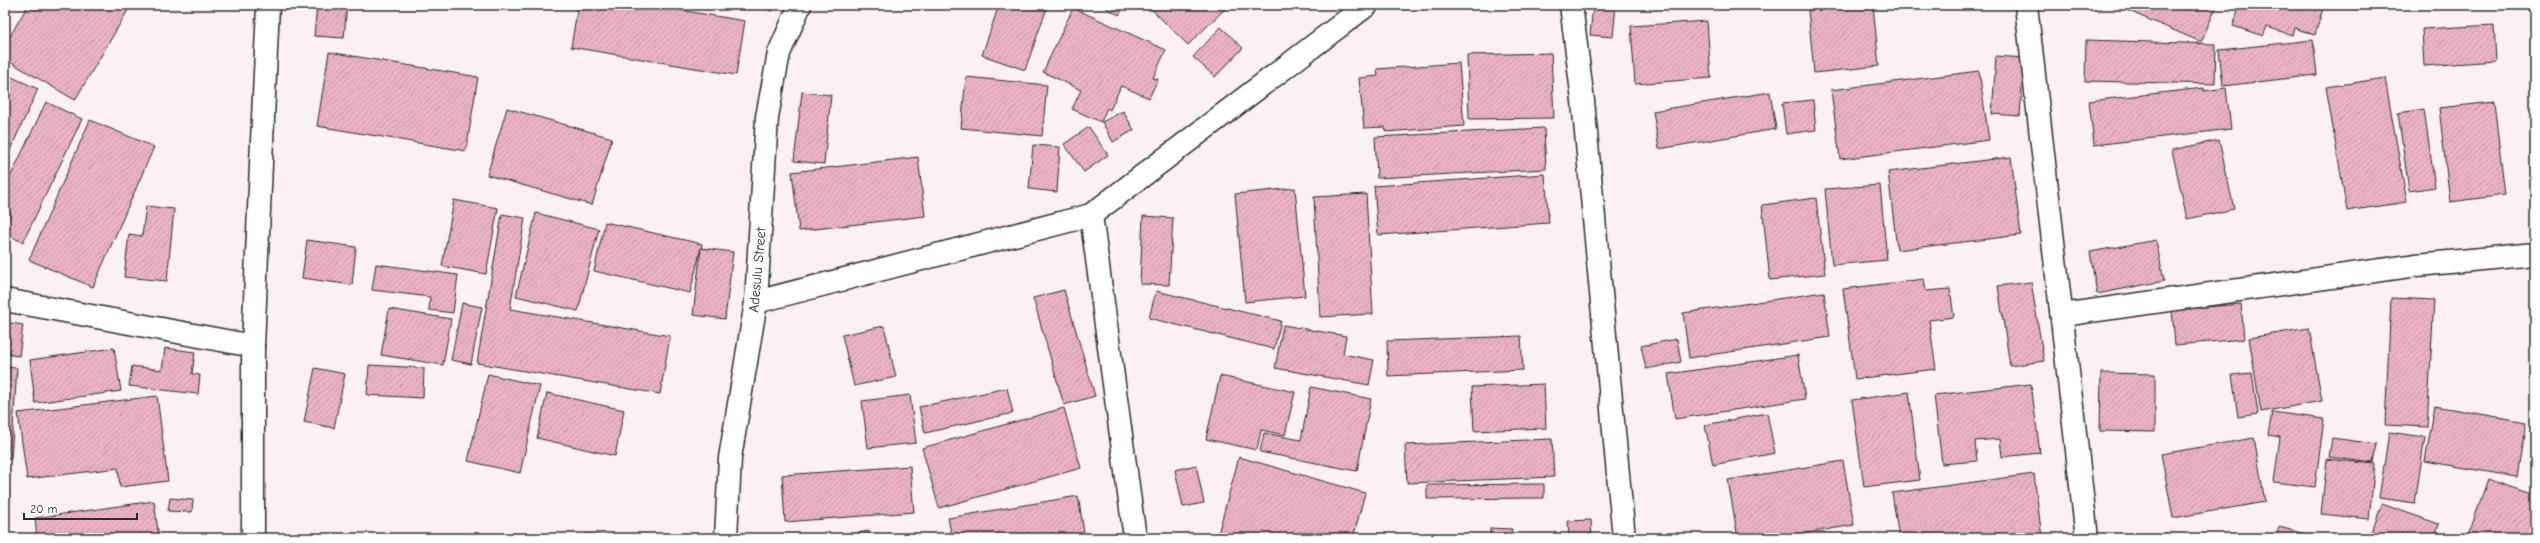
<svg xmlns="http://www.w3.org/2000/svg" width="2540" height="543" font-family="'Comic Neue',sans-serif">
  <style>
    .building { fill: url(#building-hatch); stroke: #2b2b2b }
    .lines { fill: none; stroke-linecap: round; stroke-linejoin: round }
    .minor-casing { stroke: #2b2b2b; stroke-width: 25 }
    .minor { stroke: #fff; stroke-width: 22 }
    .labels { text-anchor: middle; stroke-width: 3.5; stroke-linejoin: round; paint-order: stroke }
    .street-label { font-size: 14px; fill: #2b2b2b; stroke: #fff }
  </style>
  <defs>
    <pattern id="building-hatch" width="6" height="6" patternUnits="userSpaceOnUse"><rect width="6" height="6" fill="#eab2c5"/><path d="M-1 1l2-2M0 6l6-6M5 7l2-2" fill="none" stroke="#c999a9"/></pattern>
  </defs>
  <rect width="100%" height="100%" fill="#fbf0f3"/>
  <filter id="ink" filterUnits="userSpaceOnUse"><feTurbulence type="fractalNoise" baseFrequency=".025" numOctaves="2"/><feDisplacementMap in="SourceGraphic" scale="8" xChannelSelector="R" yChannelSelector="G"/><feConvolveMatrix kernelMatrix="1 2 1 2 8 2 1 2 1" color-interpolation-filters="sRGB"/></filter>
  <g filter="url(#ink)">
    <g class="building">
      <path d="M28,5H131L75,100L5,59V45Z"/>
      <path d="M317,5H347L344,38L314,36Z"/>
      <path d="M578,5H650L745,21L736,75L571,47Z"/>
      <path d="M756,5H774L772,11Z"/>
      <path d="M999,5H1048L1025,70L982,55Z"/>
      <path d="M1101,5H1125L1119,15Z"/>
      <path d="M1147,5H1229L1188,45Z"/>
      <path d="M1593,5H1616L1613,37L1590,35Z"/>
      <path d="M1851,5H1873L1879,66L1814,73L1808,10Z"/>
      <path d="M2072,5H2101V8Z"/>
      <path d="M2115,5H2217L2201,42Z"/>
      <path d="M2240,5H2324L2315,35L2294,28L2292,35L2267,27L2263,36L2233,26Z"/>
      <path d="M1073,8L1166,50L1153,78L1158,79L1149,98L1121,86L1110,110L1107,108L1101,122L1072,109L1081,90L1043,72Z"/>
      <path d="M1707,21L1711,78L1635,84L1631,26Z"/>
      <path d="M2494,25L2496,61L2424,66L2422,29Z"/>
      <path d="M1221,27L1243,48L1215,77L1193,57Z"/>
      <path d="M2086,40L2216,44L2215,84L2085,81Z"/>
      <path d="M2313,40L2317,75L2223,86L2219,50Z"/>
      <path d="M329,52L478,77L466,151L317,126Z"/>
      <path d="M1551,53L1554,118L1469,119L1467,55Z"/>
      <path d="M1996,56L2024,58L2020,116L1992,114Z"/>
      <path d="M1459,63L1464,126L1386,132L1385,127L1364,128L1359,78L1378,76L1377,69Z"/>
      <path d="M1979,71L1989,140L1840,159L1831,90Z"/>
      <path d="M5,74L38,89L5,161Z"/>
      <path d="M966,77L1047,85L1042,136L961,128Z"/>
      <path d="M2385,78L2407,202L2347,211L2326,87Z"/>
      <path d="M2204,88V91L2226,88L2231,129L2094,145L2089,101Z"/>
      <path d="M802,92L831,95L824,164L794,161Z"/>
      <path d="M1770,92L1776,129L1659,149L1653,111Z"/>
      <path d="M1813,100L1816,130L1786,134L1782,103Z"/>
      <path d="M46,102L82,119L23,242L5,234V225L11,213L5,210V188Z"/>
      <path d="M2494,102L2505,195L2450,202L2439,108Z"/>
      <path d="M507,108L612,138L592,205L487,175Z"/>
      <path d="M2424,109L2435,187L2409,191L2398,113Z"/>
      <path d="M1123,111L1134,130L1113,142L1102,122Z"/>
      <path d="M90,120L154,147L93,287L29,260Z"/>
      <path d="M1089,127L1108,155L1084,172L1064,144Z"/>
      <path d="M1544,128L1546,169L1377,178L1375,137Z"/>
      <path d="M2219,140L2234,209L2187,219L2172,150Z"/>
      <path d="M1033,145L1060,147L1057,192L1029,189Z"/>
      <path d="M918,157L925,216L799,231L792,172Z"/>
      <path d="M2011,157L2021,235L1897,250L1888,172Z"/>
      <path d="M1545,174L1549,223L1378,235L1374,186Z"/>
      <path d="M1880,185L1887,260L1832,265L1825,189Z"/>
      <path d="M1295,188L1305,296L1245,302L1235,194Z"/>
      <path d="M1366,194L1373,314L1320,317L1314,197Z"/>
      <path d="M1816,198L1825,274L1770,280L1762,205Z"/>
      <path d="M454,200L498,208L486,274L442,266Z"/>
      <path d="M146,206L174,209L167,281L124,277L129,234L142,236Z"/>
      <path d="M536,213L599,229L578,311L516,296Z"/>
      <path d="M502,214L525,218L510,309L670,336L660,394L477,363Z"/>
      <path d="M1143,216L1173,218L1169,285L1140,284Z"/>
      <path d="M605,222L702,244L690,293L594,271Z"/>
      <path d="M307,240L356,247L352,285L302,278Z"/>
      <path d="M2156,240L2164,281L2097,294L2090,252Z"/>
      <path d="M701,248L733,252L725,319L693,315Z"/>
      <path d="M376,264L458,275L453,313L429,310L430,297L372,290Z"/>
      <path d="M1924,279L1926,291L1950,289L1954,317L1929,320L1936,369L1855,379L1843,289Z"/>
      <path d="M2031,282L2044,361L2010,366L1998,286Z"/>
      <path d="M1064,290L1095,396L1064,405L1033,298Z"/>
      <path d="M1156,291L1281,321L1274,349L1149,318Z"/>
      <path d="M1824,292L1830,337L1689,358L1683,313Z"/>
      <path d="M2391,298L2434,300L2427,427L2385,425Z"/>
      <path d="M462,303L482,307L471,364L451,360Z"/>
      <path d="M2241,304L2244,339L2175,345L2172,310Z"/>
      <path d="M389,309L451,319L443,365L381,355Z"/>
      <path d="M5,322L23,325L19,356L5,354Z"/>
      <path d="M1283,325L1346,336L1343,354L1374,360L1369,385L1275,368Z"/>
      <path d="M884,326L896,377L854,386L842,335Z"/>
      <path d="M2309,328L2322,401L2261,412L2249,338Z"/>
      <path d="M1521,336L1523,370L1388,376L1387,341Z"/>
      <path d="M1677,339L1681,362L1646,369L1641,346Z"/>
      <path d="M114,348L121,391L35,403L30,360Z"/>
      <path d="M165,348L195,352L192,374L200,375L198,394L129,386L132,366L162,370Z"/>
      <path d="M1798,355L1805,399L1675,419L1668,374Z"/>
      <path d="M369,365L424,368L423,398L367,395Z"/>
      <path d="M5,367L17,368L11,459H5Z"/>
      <path d="M315,368L345,374L334,428L304,422Z"/>
      <path d="M2101,373L2155,374V432L2100,431Z"/>
      <path d="M2252,373L2258,414L2238,417L2232,375Z"/>
      <path d="M488,374L540,386L520,473L468,461Z"/>
      <path d="M1220,376L1295,392L1285,435L1261,430L1257,450L1206,439Z"/>
      <path d="M1544,384L1546,428L1474,431L1472,387Z"/>
      <path d="M2031,384L2040,453L2002,457L2000,439L1975,441L1977,461L1942,464L1934,395Z"/>
      <path d="M1311,387L1371,399L1357,471L1260,452L1264,433L1301,440Z"/>
      <path d="M1007,388L1013,413L925,433L919,407Z"/>
      <path d="M1909,392L1920,480L1864,487L1852,400Z"/>
      <path d="M547,393L624,410L615,456L537,438Z"/>
      <path d="M910,395L916,443L868,448L862,401Z"/>
      <path d="M157,396L168,481L120,487L118,468L27,479L18,413Z"/>
      <path d="M2435,406L2526,422L2517,477L2425,461Z"/>
      <path d="M1064,408L1081,468L939,508L922,448Z"/>
      <path d="M2272,412L2324,419L2315,487L2274,482L2280,437L2268,435Z"/>
      <path d="M1767,413L1775,453L1713,465L1705,425Z"/>
      <path d="M2389,432L2425,437L2415,503L2379,498Z"/>
      <path d="M2254,438L2265,502L2173,518L2161,454Z"/>
      <path d="M2332,438L2376,444L2373,463L2329,457Z"/>
      <path d="M1552,439L1554,477L1407,483L1405,445Z"/>
      <path d="M1239,457L1365,493L1353,538H1231L1218,534Z"/>
      <path d="M2327,459L2375,464L2369,519L2321,514Z"/>
      <path d="M1843,461L1854,525L1777,538H1738L1728,480Z"/>
      <path d="M1196,465L1204,503L1183,507L1175,470Z"/>
      <path d="M910,466L914,512L785,522L782,475Z"/>
      <path d="M2034,474L2042,538H1899L1892,493Z"/>
      <path d="M2488,479L2535,495V538H2467Z"/>
      <path d="M1544,484V498L1427,499V485Z"/>
      <path d="M5,493L9,494L5,511Z"/>
      <path d="M1078,496L1085,538H952L948,518Z"/>
      <path d="M170,498L193,500L192,512L168,511Z"/>
      <path d="M154,501L159,538H37L35,518Z"/>
      <path d="M2382,504L2439,524L2435,538H2370Z"/>
      <path d="M1591,520L1592,538H1569L1568,521Z"/>
      <path d="M2279,527L2322,538H2276Z"/>
      <path d="M1490,528L1512,529L1511,538H1451L1490,537Z"/>
      <path d="M869,531L871,538H831Z"/>
      <path d="M586,534L640,538H585Z"/>
    </g>
    <g class="lines">
      <g class="minor-casing">
        <g id="minor">
          <path d="M1571,5L1583,101L1624,538"/>
          <path d="M2026,5L2087,538"/>
          <path d="M1091,215L1135,538"/>
          <path d="M5,300L253,346"/>
          <path d="M756,302L1091,215L1367,5"/>
          <path d="M2062,315L2417,265L2535,254"/>
          <path d="M253,538V346L268,5"/>
          <path d="M726,538L730,458L756,302L767,117L779,53L800,5"/>
        </g>
      </g>
      <use href="#minor" class="minor"/>
    </g>
  </g>
  <g class="labels">
    <g class="street-label">
      <text transform="translate(757 270) rotate(-85)" y="5">Adesulu Street</text>
    </g>
  </g>
  <rect width="2540" height="543" fill="none" stroke="#fff" stroke-width="20"/>
  <rect x="10" y="10" width="2520" height="523" fill="none" stroke="#2b2b2b" stroke-width="1.5" filter="url(#ink)"/>
  <path d="M24 513v6h113v-6" fill="none" stroke="#2b2b2b" stroke-width="2"/>
  <text x="30" y="513" font-size="12" fill="#2b2b2b" stroke="#ffffff" stroke-width="3" paint-order="stroke">20 m</text>
</svg>
